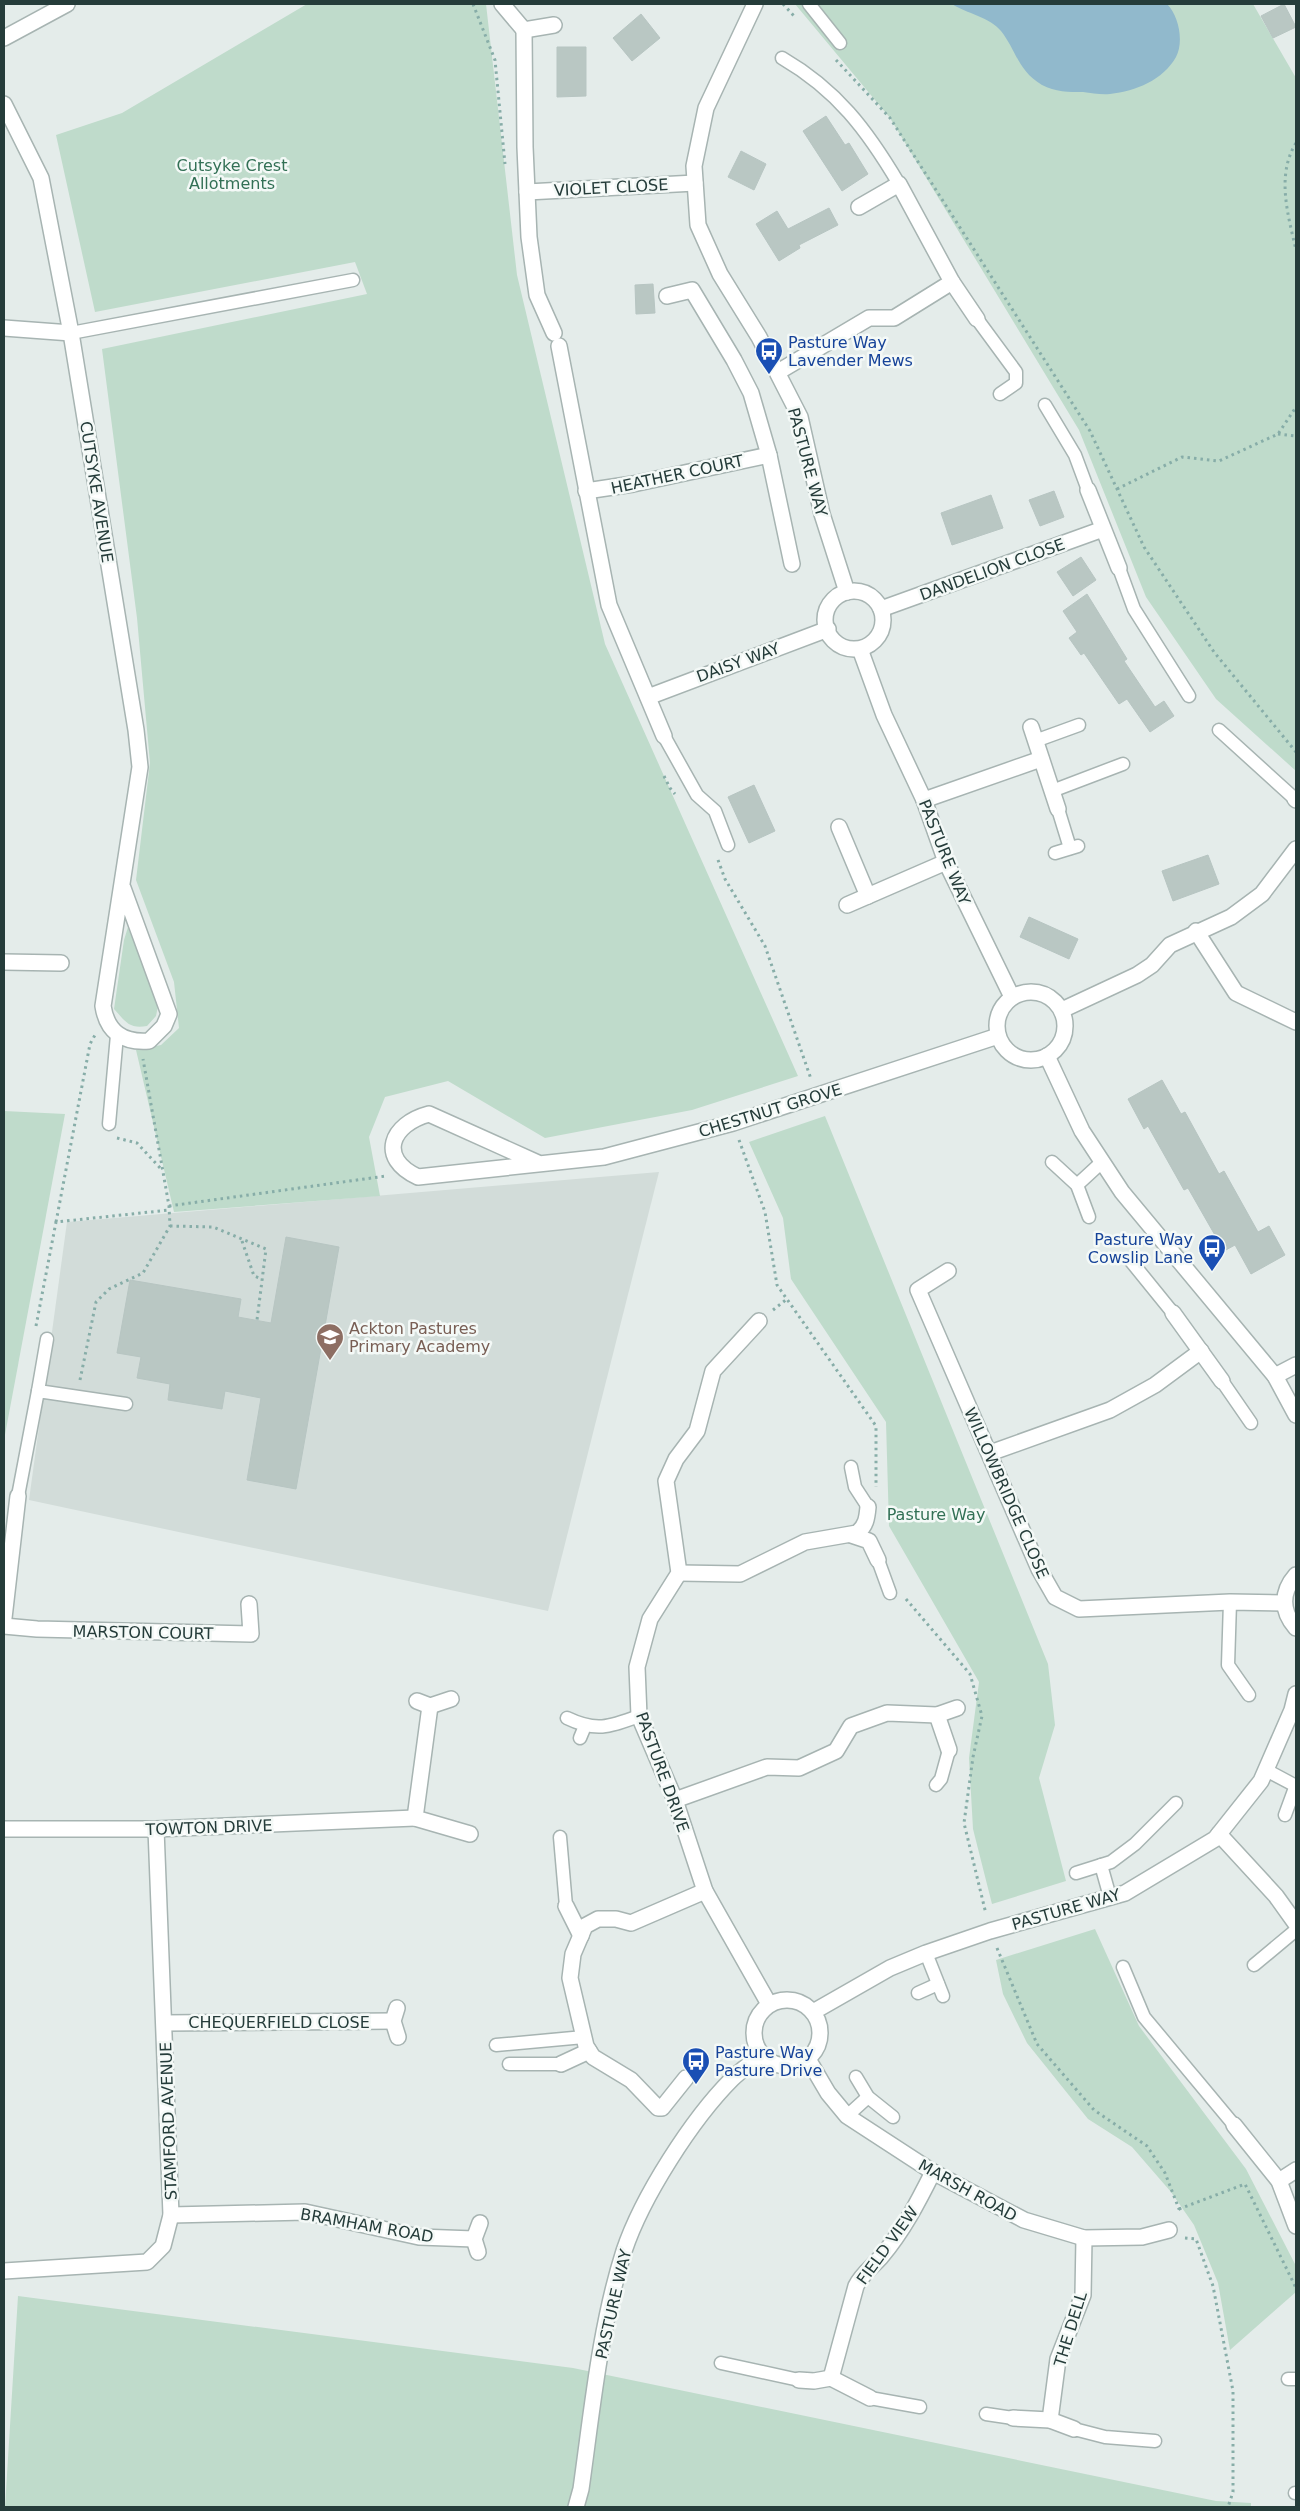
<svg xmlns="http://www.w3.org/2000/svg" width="1300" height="2511" font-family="'DejaVu Sans',sans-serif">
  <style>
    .built { fill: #d2dcd9 }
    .green { fill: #bfdbcb }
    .water { fill: #91b9cc }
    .building { fill: #b9c7c3; stroke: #b7c5c2 }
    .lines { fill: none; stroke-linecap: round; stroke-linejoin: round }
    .lane-casing { stroke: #a7b4b2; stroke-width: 15 }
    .street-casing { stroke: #a7b4b2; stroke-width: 18 }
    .path { stroke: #87ada8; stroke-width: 3; stroke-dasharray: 2.5 4; stroke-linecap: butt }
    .lane { stroke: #fff; stroke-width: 12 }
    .street { stroke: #fff; stroke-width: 15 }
    .labels { text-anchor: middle; stroke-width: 5; stroke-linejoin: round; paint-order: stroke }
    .park-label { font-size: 16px; fill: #327055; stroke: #f4f9f7 }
    .street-label { font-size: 16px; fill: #253c3a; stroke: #f4f9f7 }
    .transit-label { font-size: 16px; fill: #164399; stroke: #f4f9f7; text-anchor: start }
    .education-label { font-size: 16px; fill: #785e54; stroke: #f4f9f7; text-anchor: start }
  </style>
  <rect width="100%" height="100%" fill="#e4ecea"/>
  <path class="built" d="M659,1172L548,1611L29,1500L67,1222Z"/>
  <g class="green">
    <path d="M307,4H486L517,275L605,644L798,1076L692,1110L545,1138L448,1081L385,1097L369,1137L380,1196L174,1212L136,1050L161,1045L179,1028L174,982L136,880L150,763L137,618L102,349L367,294L355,262L95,312L56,135L122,113Z"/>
    <path d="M795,4H1253L1296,78V771L1216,699L1146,597L1079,430L890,118Z"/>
    <path d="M128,927L158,1006L156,1016L147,1026C129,1029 126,1022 114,1009L124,940Z"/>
    <path d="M4,1111L65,1114L4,1440Z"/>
    <path d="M825,1116L1048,1664L1055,1725L1039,1778L1066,1881L992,1904L973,1829L969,1758L979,1682L889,1526L886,1422L791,1279L783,1218L749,1142Z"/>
    <path d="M1095,1929L1139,2026L1246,2169L1296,2266V2292L1230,2350L1218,2283L1194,2225L1171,2192L1132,2147L1088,2119L1027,2043L1003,1994L996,1960Z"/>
    <path d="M18,2296L573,2368L1216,2501L1251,2503V2507H5Z"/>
  </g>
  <path class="water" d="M952,4H1167C1179,16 1184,42 1176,57C1163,80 1136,91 1110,94C1101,95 1092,93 1083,92C1069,92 1055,92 1042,85C1018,71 1016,50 1001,31C991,18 966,13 952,4Z"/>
  <g class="building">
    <path d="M1284,4L1296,27L1273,38L1261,16Z"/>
    <path d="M641,14L660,38L632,61L613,38Z"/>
    <path d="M557,47H586V96L557,97Z"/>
    <path d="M826,116L845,145L849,143L868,174L842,191L803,131Z"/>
    <path d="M741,151L766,164L754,190L728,177Z"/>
    <path d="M829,208L838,225L799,245L800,248L779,261L756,224L777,211L788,229Z"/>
    <path d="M653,284L655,313L636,314L635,285Z"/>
    <path d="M1054,491L1064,517L1040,526L1029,500Z"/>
    <path d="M991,495L1003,528L952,545L941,513Z"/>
    <path d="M1081,557L1096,580L1073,596L1057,572Z"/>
    <path d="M1087,594L1127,659L1124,661L1155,707L1164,701L1174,716L1150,732L1127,699L1119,704L1084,653L1081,655L1069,638L1077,632L1063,611Z"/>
    <path d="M754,785L775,831L749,843L728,797Z"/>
    <path d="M1208,855L1219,884L1173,901L1162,871Z"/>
    <path d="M1029,917L1078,939L1069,959L1020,937Z"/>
    <path d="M1162,1080L1181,1114L1185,1112L1219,1174L1224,1171L1258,1232L1269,1226L1285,1255L1251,1274L1235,1245L1224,1251L1188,1188L1184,1190L1148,1126L1144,1129L1128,1099Z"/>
    <path d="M286,1237L339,1247L296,1489L247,1480L261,1398L225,1391L222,1409L168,1400L170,1384L137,1378L141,1357L117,1353L130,1280L241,1299L238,1317L271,1323Z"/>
  </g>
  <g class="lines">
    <g class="lane-casing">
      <g id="lane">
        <path d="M809,4L840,43"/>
        <path d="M782,58C837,90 867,130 899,184"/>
        <path d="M977,319L1016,372V383L1000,394"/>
        <path d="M71,333L353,280"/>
        <path d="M1045,405L1075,455L1088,490"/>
        <path d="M1119,568L1134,609L1189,696"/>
        <path d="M1219,730L1295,799"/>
        <path d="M664,736L697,795L715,811L728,845"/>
        <path d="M1035,741L1079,725"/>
        <path d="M1052,791L1123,764"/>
        <path d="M1058,809L1070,848"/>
        <path d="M1055,853L1078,846"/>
        <path d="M109,1124L117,1035"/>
        <path d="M1052,1162L1077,1185L1089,1217"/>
        <path d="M1077,1185L1102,1162"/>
        <path d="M1130,1260L1173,1313"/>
        <path d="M1222,1381L1251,1423"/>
        <path d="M38,1391L47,1339"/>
        <path d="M851,1467L855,1487L868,1507"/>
        <path d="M18,1496L38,1391L126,1404"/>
        <path d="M878,1560L890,1593"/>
        <path d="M1230,1602L1228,1665L1249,1695"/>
        <path d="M567,1718C596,1732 609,1727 639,1716"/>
        <path d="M580,1738L585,1726"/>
        <path d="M1266,1770L1296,1786"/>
        <path d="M936,1785L941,1779L949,1750"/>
        <path d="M1285,1815L1296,1785"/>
        <path d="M560,1837L566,1906"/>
        <path d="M1101,1865L1110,1897"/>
        <path d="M1076,1873L1111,1862L1135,1844L1176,1803"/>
        <path d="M926,1953L943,1996"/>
        <path d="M1254,1965L1296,1930"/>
        <path d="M1123,1967L1144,2017L1234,2125"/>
        <path d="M918,1993L938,1984"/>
        <path d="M496,2045L584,2037"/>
        <path d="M509,2064H561"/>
        <path d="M856,2077L868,2097L893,2117"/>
        <path d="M847,2116L868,2097"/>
        <path d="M721,2363L799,2380"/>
        <path d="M1288,2379H1296"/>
        <path d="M870,2398L920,2407"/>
        <path d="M986,2414L1013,2418"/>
        <path d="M1074,2429L1105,2437L1155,2441"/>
        <path d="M1295,2493H1296"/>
      </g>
    </g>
    <g class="street-casing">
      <g id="street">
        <path d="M502,4L524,30L554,25"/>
        <path d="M755,4L706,108L694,166L698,225L720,274L759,337L800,417L822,514L847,592"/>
        <path d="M524,30L525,147L529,237L537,295L554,333"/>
        <path d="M4,38L67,4"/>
        <path d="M4,104L41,178L71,333L136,730L140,767L103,1006C107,1032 123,1043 149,1041L164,1026L169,1014L123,888"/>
        <path d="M527,192L695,183"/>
        <path d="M859,207L899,184L952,282L977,319"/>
        <path d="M667,296L692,290L734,360L751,393L769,455"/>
        <path d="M4,328L71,333"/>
        <path d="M559,346L609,605L664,736"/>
        <path d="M778,372L869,318H894L952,282"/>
        <path d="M1088,490L1119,568"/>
        <path d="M586,491L633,484L769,455L792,564"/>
        <circle cx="854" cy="620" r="29"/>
        <path d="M881,609L1103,529"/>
        <path d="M860,649L884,715L924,800L946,862L1012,997"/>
        <path d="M648,697L828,629"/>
        <path d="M1031,727L1058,809"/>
        <path d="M1295,799L1296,800"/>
        <path d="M924,800L1041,759"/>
        <path d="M839,827L868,896"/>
        <path d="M847,905L946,862"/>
        <path d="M1196,931L1236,993L1296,1022"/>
        <path d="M4,962L61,963"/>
        <circle cx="1031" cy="1026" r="34"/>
        <path d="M1062,1010L1137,975L1152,965L1170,945L1231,917L1262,894L1296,849"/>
        <path d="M1047,1056L1082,1131L1122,1192L1275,1376L1296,1415"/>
        <path d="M538,1163L429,1114C391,1124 377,1158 418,1177L604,1157L733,1123L998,1036"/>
        <path d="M948,1271L918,1290L1039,1569L1055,1597L1079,1609L1230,1602L1284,1603"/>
        <path d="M1173,1313L1222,1381"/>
        <path d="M759,1321L713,1371L697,1431L676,1459L666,1481L679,1573L650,1619L637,1667L639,1716L675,1800L705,1891L769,2004"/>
        <path d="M1275,1376L1296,1365"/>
        <path d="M990,1453L1110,1410L1155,1385L1201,1351"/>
        <path d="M851,1535L869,1541L878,1560"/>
        <path d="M679,1573L740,1574L805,1542L857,1533C866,1526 867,1518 868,1507"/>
        <path d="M1296,1575C1281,1592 1281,1611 1296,1628"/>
        <path d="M4,1618L18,1496"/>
        <path d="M4,1626L37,1629L251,1634L249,1604"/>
        <path d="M417,1701L430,1706L451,1699"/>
        <path d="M430,1706L415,1818L470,1834"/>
        <path d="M937,1715L949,1750"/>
        <path d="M675,1800L767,1767L799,1768L836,1751L851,1726L887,1713L937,1715L957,1708"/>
        <path d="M4,1829H156L415,1818"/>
        <path d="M1219,1834L1276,1896L1296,1924"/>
        <path d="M566,1906L581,1936"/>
        <circle cx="787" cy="2033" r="33"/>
        <path d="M397,2008L393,2021L398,2037"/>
        <path d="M813,2012L890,1968L926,1953L990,1931L1125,1893L1215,1839L1261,1781L1292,1710L1296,1694"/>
        <path d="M165,2023L393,2021"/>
        <path d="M808,2059L828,2093L847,2116L933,2172L1024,2220L1084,2238L1142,2237L1169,2230"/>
        <path d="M561,2064L589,2051"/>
        <path d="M686,2078L662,2108H658L631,2080L593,2057L586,2046L570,1978L573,1954L585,1926L598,1919H616L631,1923L705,1891"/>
        <path d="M1234,2125L1279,2181L1296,2226"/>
        <path d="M1279,2181L1296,2170"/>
        <path d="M171,2215L305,2212L419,2237L474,2239"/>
        <path d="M478,2252L474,2239L480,2223"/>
        <path d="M4,2271L147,2262L163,2246L171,2215L156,1829"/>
        <path d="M831,2378L856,2286C862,2274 872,2267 881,2257C903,2231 918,2202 933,2172"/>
        <path d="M799,2380L814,2381L831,2378L870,2398"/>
        <path d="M1013,2418L1050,2420L1074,2429"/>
        <path d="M1050,2420L1058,2359L1083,2295L1084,2238"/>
        <path d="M576,2507L581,2489C592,2411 600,2326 624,2251C642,2197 692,2119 732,2079C741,2070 752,2063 761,2055"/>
      </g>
    </g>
    <g class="path">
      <path d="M473,4L495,60L505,164"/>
      <path d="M783,4L794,16"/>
      <path d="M836,60L890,118L1090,431L1144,547L1214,652L1296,752"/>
      <path d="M1296,143C1276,175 1288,215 1296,250"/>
      <path d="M1278,434L1296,436"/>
      <path d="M1117,489L1182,457L1219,461L1278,434L1296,407"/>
      <path d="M664,776L670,788L675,794"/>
      <path d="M718,860L725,879L765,946L811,1079"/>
      <path d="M117,1138L137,1143L162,1170"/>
      <path d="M739,1140L765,1212L777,1285L876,1426V1487"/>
      <path d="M169,1206L386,1176"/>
      <path d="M56,1222L90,1044L95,1035"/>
      <path d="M170,1226L213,1227L266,1249L257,1320"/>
      <path d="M242,1241L254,1276L262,1279"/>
      <path d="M773,1310L787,1299"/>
      <path d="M36,1326L56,1222L169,1210"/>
      <path d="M80,1380L96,1302L109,1289L143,1273L170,1226L169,1206L143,1059"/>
      <path d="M906,1599L970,1674L982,1716L973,1757L964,1823L986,1914"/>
      <path d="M997,1948L1037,2044L1094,2110L1147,2146L1165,2173L1179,2209L1177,2213"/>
      <path d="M1179,2209L1245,2184L1296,2288"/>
      <path d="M1185,2238L1196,2239L1213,2286L1233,2391V2492L1228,2507"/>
    </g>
    <use href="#lane" class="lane"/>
    <use href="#street" class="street"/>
  </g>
  <defs>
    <g id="bus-pin" transform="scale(1.4375)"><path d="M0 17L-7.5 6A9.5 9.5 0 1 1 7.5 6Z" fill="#1a4fb4" stroke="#f4f9f7"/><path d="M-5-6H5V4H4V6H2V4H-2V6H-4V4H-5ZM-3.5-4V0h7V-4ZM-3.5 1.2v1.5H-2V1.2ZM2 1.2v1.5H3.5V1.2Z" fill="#fff"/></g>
    <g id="school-pin" transform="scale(1.4375)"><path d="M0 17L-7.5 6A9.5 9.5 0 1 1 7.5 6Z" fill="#8d6e63" stroke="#f4f9f7"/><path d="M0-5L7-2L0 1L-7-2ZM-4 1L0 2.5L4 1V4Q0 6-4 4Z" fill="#fff"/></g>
  </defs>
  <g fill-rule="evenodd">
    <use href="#bus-pin" x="769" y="351"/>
    <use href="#bus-pin" x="1212" y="1248"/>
    <use href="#school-pin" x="330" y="1337"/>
    <use href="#bus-pin" x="696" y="2061"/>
  </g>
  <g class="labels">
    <g class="park-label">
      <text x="232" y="171">Cutsyke Crest<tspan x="232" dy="18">Allotments</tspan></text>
      <text x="936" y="1520">Pasture Way</text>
    </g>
    <g class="street-label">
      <text transform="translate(611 187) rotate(-3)" y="6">VIOLET CLOSE</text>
      <text transform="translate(808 462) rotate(75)" y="6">PASTURE WAY</text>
      <text transform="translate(677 474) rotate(-12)" y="6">HEATHER COURT</text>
      <text transform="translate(97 492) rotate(81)" y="6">CUTSYKE AVENUE</text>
      <text transform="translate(992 569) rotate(-20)" y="6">DANDELION CLOSE</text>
      <text transform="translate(738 662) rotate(-20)" y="6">DAISY WAY</text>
      <text transform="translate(945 852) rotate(68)" y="6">PASTURE WAY</text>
      <text transform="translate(770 1110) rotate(-17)" y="6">CHESTNUT GROVE</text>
      <text transform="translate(1007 1493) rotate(66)" y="6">WILLOWBRIDGE CLOSE</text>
      <text transform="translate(143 1632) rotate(1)" y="6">MARSTON COURT</text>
      <text transform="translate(663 1772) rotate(70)" y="6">PASTURE DRIVE</text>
      <text transform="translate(209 1827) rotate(-2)" y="6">TOWTON DRIVE</text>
      <text transform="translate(1066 1909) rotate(-16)" y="6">PASTURE WAY</text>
      <text x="279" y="2028">CHEQUERFIELD CLOSE</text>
      <text transform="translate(168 2121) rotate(-92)" y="6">STAMFORD AVENUE</text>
      <text transform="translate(968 2190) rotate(29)" y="6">MARSH ROAD</text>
      <text transform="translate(367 2225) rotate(10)" y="6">BRAMHAM ROAD</text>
      <text transform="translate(887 2245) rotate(-54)" y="6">FIELD VIEW</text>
      <text transform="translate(613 2304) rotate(-77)" y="6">PASTURE WAY</text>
      <text transform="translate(1070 2329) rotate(-73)" y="6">THE DELL</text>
    </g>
    <g class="transit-label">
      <text x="788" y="348">Pasture Way<tspan x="788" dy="18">Lavender Mews</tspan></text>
      <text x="1193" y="1245" text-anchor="end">Pasture Way<tspan x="1193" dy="18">Cowslip Lane</tspan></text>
      <text x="715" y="2058">Pasture Way<tspan x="715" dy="18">Pasture Drive</tspan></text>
    </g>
    <g class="education-label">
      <text x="349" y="1334">Ackton Pastures<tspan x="349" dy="18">Primary Academy</tspan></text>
    </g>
  </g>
  <rect width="1300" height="2511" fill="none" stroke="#253c3a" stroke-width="10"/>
</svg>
